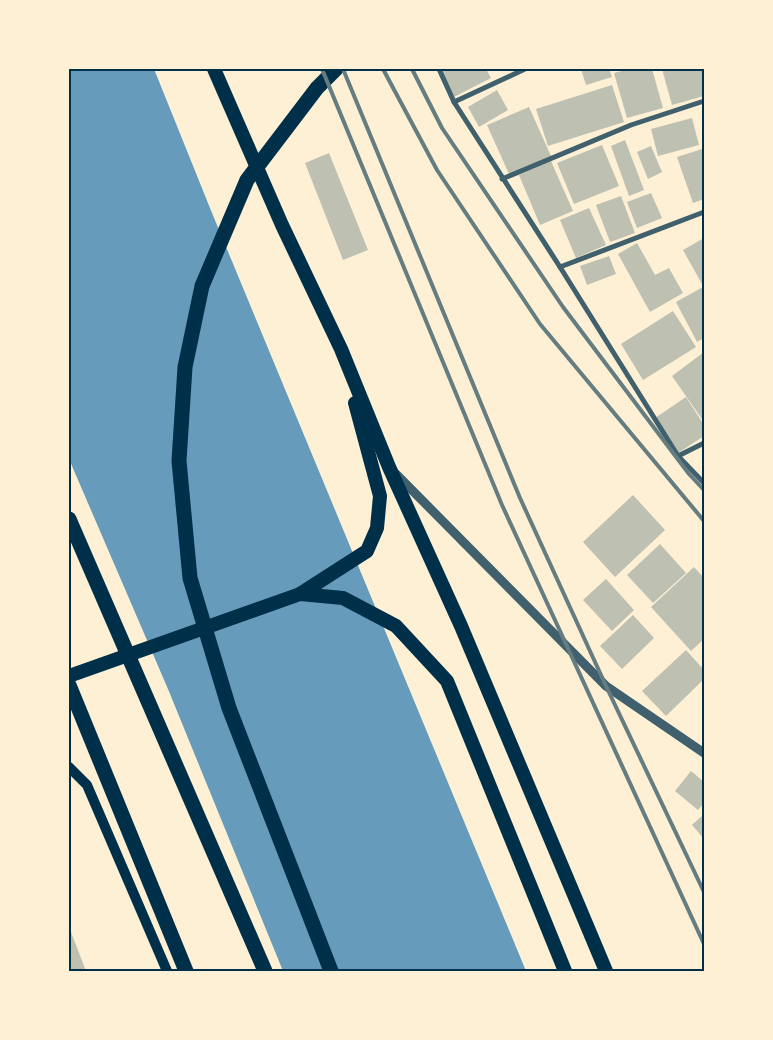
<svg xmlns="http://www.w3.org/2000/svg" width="773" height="1040" font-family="Lato,sans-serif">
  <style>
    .water { fill: #669bbc }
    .building { fill: #bec0b2 }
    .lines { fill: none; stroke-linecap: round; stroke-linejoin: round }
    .minor { stroke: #3f606c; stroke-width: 5 }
    .tertiary { stroke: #3f606c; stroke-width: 9 }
    .secondary { stroke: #003049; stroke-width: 10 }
    .trunk { stroke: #003049; stroke-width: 14 }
    .motorway { stroke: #003049; stroke-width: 15 }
    .rail { stroke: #657d81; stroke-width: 4 }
    .neatline { fill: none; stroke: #003049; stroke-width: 2 }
  </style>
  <rect width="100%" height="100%" fill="#fdf0d5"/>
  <path class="water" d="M69,69H154L212,213L526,971H283L168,689L69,459Z"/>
  <g class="building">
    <path d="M446,69H486L491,78L454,97L441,71Z"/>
    <path d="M581,69H609L612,77L586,85Z"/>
    <path d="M629,69H652L663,108L627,118L614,73Z"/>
    <path d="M662,69H704V96L672,105Z"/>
    <path d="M612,85L624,122L548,146L536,109Z"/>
    <path d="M497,90L508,110L479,127L468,107Z"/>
    <path d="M529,107L551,156L509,174L487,125Z"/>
    <path d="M692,118L699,145L658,156L651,129Z"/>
    <path d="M625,140L644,190L629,196L611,146Z"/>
    <path d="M602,145L619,186L574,204L557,163Z"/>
    <path d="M651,146L662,172L648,179L637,152Z"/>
    <path d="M702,149L704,156V199L693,203L677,157Z"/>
    <path d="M329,153L368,250L343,260L305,163Z"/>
    <path d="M551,161L573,211L540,225L519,175Z"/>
    <path d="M651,193L662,218L637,228L627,202Z"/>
    <path d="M621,196L635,233L610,242L596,205Z"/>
    <path d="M589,208L606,245L576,258L560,220Z"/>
    <path d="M704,238V283L702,284L683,250Z"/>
    <path d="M637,243L655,275L669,268L683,293L650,312L618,254Z"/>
    <path d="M609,256L616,274L587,285L580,266Z"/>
    <path d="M703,287L704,289V338L697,342L676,302Z"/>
    <path d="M673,311L696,347L643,380L621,344Z"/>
    <path d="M704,352V422L672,376Z"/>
    <path d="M686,397L704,425V436L678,453L655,418Z"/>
    <path d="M633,495L665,530L615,577L583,542Z"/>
    <path d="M660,544L686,573L653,603L627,575Z"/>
    <path d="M694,567L704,578V639L691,651L651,607Z"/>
    <path d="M606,579L634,610L612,631L583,600Z"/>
    <path d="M633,615L654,638L622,669L600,646Z"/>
    <path d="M686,650L704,670V679L666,716L642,691Z"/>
    <path d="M691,771L704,782V803L698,810L675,791Z"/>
    <path d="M704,814V839L692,825Z"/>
    <path d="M69,927L86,971H69Z"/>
  </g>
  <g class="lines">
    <g class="minor">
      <path d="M439,69L454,102L560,267L678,456L704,483"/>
      <path d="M454,102L525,69"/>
      <path d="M502,179L631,125L704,101"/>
      <path d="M560,267L704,212"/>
      <path d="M678,456L704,443"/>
    </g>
    <path class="tertiary" d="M396,474L606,686L704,753"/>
    <path class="secondary" d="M69,767L87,785L167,971"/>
    <g class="trunk">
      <path d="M214,69L282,225L341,349L389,467L461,626L606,971"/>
      <path d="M300,594L343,598L396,626L447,681L565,971"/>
      <path d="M69,676L300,594L367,551L377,528L380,496L355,403"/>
    </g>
    <g class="motorway">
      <path d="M69,519L265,971"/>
      <path d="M69,685L186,971"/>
      <path d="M331,971L229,708L190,578L179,461L185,367L202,286L247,180L317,88L336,69"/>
    </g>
    <g class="rail">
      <path d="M322,69L502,505L704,944"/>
      <path d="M343,69L520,498L606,686L704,892"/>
      <path d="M383,69L437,170L540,324L704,521"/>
      <path d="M412,69L442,128L563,307L689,474L704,490"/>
    </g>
  </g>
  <rect width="773" height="1040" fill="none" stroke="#fdf0d5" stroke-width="140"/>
  <rect x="70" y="70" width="633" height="900" class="neatline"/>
</svg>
